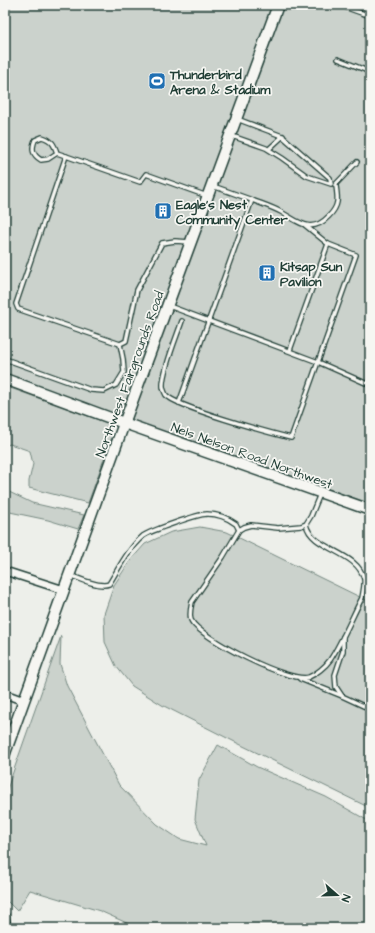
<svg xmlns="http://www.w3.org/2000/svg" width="375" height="933" font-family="'Architects Daughter',sans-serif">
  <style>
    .green { fill: #cbd2cc; stroke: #758880 }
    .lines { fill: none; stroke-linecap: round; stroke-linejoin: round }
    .lane-casing { stroke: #1f3d34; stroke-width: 6 }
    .street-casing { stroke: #1f3d34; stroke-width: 10 }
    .secondary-casing { stroke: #1f3d34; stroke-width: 13 }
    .lane { stroke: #f6f6f2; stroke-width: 3.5 }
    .street { stroke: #f6f6f2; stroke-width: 7 }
    .secondary { stroke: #f6f6f2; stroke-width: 10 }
    .labels { text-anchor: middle; stroke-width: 3.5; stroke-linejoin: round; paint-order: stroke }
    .poi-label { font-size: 13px; font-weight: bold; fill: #1f3d34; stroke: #f6f6f2; text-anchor: start }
    .street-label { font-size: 13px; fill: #1f3d34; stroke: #f6f6f2 }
  </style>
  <rect width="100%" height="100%" fill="#edefea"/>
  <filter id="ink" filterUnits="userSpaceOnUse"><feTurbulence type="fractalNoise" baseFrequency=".025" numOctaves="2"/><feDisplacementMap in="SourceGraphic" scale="8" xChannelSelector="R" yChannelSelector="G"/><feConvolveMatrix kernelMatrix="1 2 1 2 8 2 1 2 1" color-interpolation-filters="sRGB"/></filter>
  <g filter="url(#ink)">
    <g class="green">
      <path d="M5,5H370V510L5,379Z"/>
      <path d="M5,386L110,424L112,437L88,503L29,488V481L33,464L30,451L10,444L5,446Z"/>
      <path d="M5,490L32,503L84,515L78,529L48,520L5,511Z"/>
      <path d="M200,527L227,532L370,602V808L233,741L162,705L132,686L116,666L105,642L104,614L114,585L130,561L145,544L171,532Z"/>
      <path d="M61,636L60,664L67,686L119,785L157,824L179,839L206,846L195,819L199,780L218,745L257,767L326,797L365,819L370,820V928H138L100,911L30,890L17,911L5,899V795Z"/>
    </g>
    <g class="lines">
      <g class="lane-casing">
        <g id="lane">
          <path d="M339,5L370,16"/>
          <path d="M338,59L370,72"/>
          <path d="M232,136L266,148L282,158L307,176L331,184L330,178L282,136L237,119"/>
          <path d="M269,149L283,136"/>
          <path d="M57,153L48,159L41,160C33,155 31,150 35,140L42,137C52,140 54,144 57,153L66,156"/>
          <path d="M335,185L357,162"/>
          <path d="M252,200C262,204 272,207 281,212C299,222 311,235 329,216C339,206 338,199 336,186"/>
          <path d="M306,226L328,244L356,255L318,362L370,385"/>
          <path d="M169,306L318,362L291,438C270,433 176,407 166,395C165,393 163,388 163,386C162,372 177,336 182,321"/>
          <path d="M120,344L18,309L16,304L66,156L140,182L146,174L207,196"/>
          <path d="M290,350L328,244"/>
          <path d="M5,359L91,390L104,391L116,385L124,372L123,359L120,344L126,341L137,290L162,243L175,241L190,242"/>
          <path d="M179,403L252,200L213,186"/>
          <path d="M306,524C311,550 358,551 364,579C365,585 363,592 362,598C352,617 342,642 330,660C325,667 316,674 309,677C291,684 199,638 191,620C189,614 191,607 192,602L223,557L239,530L244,527L251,525L278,528L301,526L306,524L311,516L320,494"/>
          <path d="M70,575C80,579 100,588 109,584C119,568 128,549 143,536C150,531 198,514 207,514C217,514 228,518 236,524L239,530"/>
          <path d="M343,637V651L335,675L336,687L342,696L370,709"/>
          <path d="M300,679L342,696"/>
        </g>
      </g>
      <g class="street-casing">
        <g id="street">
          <path d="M5,571L64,590"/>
          <path d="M5,694L24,701"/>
          <path d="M5,916L7,928"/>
        </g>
      </g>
      <g class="secondary-casing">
        <g id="secondary">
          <path d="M5,379L124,423L370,510"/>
          <path d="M5,753L122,429L278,5"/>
        </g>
      </g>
      <use href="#lane" class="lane"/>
      <use href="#street" class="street"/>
      <use href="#secondary" class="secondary"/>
    </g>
  </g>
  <defs>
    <g id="stadium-square" transform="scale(0.9)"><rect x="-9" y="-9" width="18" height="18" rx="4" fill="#1f6fb2" stroke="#f6f6f2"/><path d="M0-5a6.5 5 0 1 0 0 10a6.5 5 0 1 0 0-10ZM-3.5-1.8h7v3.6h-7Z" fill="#fff"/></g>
    <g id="building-square" transform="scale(0.9)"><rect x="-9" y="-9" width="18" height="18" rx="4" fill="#1f6fb2" stroke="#f6f6f2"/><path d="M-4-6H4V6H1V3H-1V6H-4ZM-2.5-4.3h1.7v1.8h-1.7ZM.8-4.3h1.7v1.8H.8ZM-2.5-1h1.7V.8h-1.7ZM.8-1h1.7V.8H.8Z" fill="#fff"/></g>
  </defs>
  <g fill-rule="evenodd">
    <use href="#stadium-square" x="157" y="81"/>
    <use href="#building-square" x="163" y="211"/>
    <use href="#building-square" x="267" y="273"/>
  </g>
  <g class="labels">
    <g class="poi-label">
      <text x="170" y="79">Thunderbird<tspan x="170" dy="15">Arena &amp; Stadium</tspan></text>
      <text x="176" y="209">Eagle's Nest<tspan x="176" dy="15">Community Center</tspan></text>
      <text x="280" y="271">Kitsap Sun<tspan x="280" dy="15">Pavilion</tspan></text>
    </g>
    <g class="street-label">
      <text transform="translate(129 374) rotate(-70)" y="5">Northwest Fairgrounds Road</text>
      <text transform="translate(252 455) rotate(20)" y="5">Nels Nelson Road Northwest</text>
    </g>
  </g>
  <rect width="375" height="933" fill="none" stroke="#f6f6f2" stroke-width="20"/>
  <rect x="10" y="10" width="355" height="913" fill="none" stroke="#1f3d34" stroke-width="1.5" filter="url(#ink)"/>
  <g transform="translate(337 895) rotate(110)" stroke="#f6f6f2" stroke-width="3" paint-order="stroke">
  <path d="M0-3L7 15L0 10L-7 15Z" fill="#1f3d34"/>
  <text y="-6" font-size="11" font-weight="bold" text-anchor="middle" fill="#1f3d34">N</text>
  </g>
</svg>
